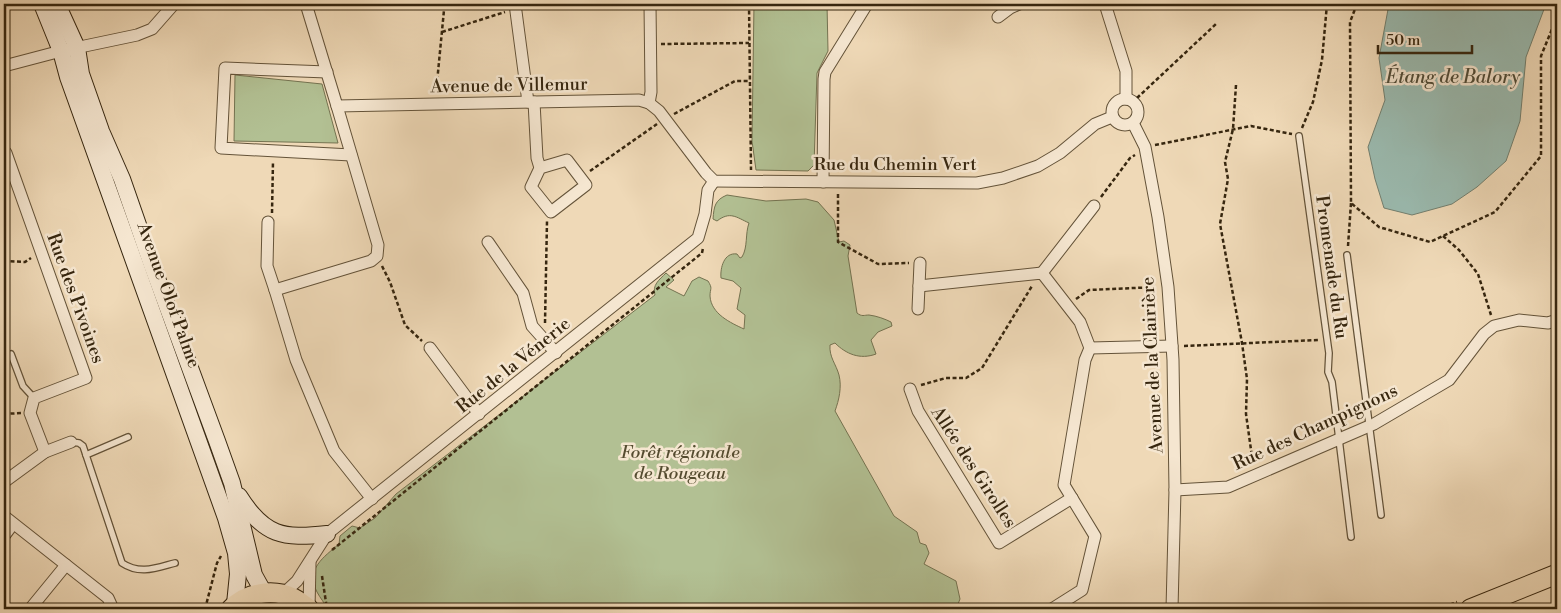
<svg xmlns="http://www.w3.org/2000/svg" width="1561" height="613" font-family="'Libre Bodoni',serif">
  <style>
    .green { fill: #b2c093; stroke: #747351 }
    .water { fill: #9abaaf; stroke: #727f6f }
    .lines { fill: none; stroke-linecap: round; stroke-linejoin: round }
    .service-casing { stroke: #645339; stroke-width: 8 }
    .minor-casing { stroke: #645339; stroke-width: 13 }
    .secondary-casing { stroke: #36260f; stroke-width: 18 }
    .primary-casing { stroke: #36260f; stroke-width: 21 }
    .path { stroke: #36260f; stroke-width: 2.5; stroke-dasharray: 4 2.5; stroke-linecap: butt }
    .service { stroke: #f5e6d0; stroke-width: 5.5 }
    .minor { stroke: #f5e6d0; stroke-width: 11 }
    .secondary { stroke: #f5e6d0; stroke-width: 16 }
    .primary { stroke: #efd9b7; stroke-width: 19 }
    .labels { text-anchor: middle; stroke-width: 5; stroke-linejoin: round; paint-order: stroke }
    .street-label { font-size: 18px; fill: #36260f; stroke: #f5e6d0 }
    .park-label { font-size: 18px; font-style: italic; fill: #554c30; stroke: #f5e6d0 }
    .water-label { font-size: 19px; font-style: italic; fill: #4f4b37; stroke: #f5e6d0 }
  </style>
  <rect width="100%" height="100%" fill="#efd9b7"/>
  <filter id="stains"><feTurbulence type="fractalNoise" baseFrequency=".004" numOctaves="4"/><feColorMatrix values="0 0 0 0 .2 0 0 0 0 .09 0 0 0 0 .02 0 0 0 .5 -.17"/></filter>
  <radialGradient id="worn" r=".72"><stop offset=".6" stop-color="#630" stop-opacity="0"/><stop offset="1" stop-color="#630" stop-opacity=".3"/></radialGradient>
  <g class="green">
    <path d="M754,4H827L828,51L817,73L814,165L808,171L756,170L752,141Z"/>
    <path d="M235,75L322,84L338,143L234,141Z"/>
    <path d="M727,195L766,201L806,199L818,202L834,220L839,242L844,241L850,245L848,256L857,313C862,317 864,315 869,315C877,316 885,319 891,322L892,326L878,332L871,340L876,354C860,360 846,354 835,343L830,345C829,357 836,364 839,375C842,387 839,400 835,411L894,516L917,532L920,543L926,545L929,553L924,564L956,581L960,599L956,609H327C325,603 320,598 317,592C305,569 324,557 339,544L340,536L352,526L360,528L375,518L396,494L655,295C652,285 659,280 666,273L674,280L666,287L684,296L692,281L699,277L708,281C713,289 710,288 710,296C711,314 731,323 744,329L745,315L737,309L741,288L733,281L721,278C720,268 724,252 737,254L740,258L742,257C748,247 745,234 749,223C736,217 730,211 717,221L713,219C714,206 715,200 727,195Z"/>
  </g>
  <path class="water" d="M1389,4H1546L1526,57L1520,121L1506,161L1477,187L1452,204L1412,215L1384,208L1375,179L1368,147L1385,100L1379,58Z"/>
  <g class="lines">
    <g class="service-casing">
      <g id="service">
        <path d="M1299,136L1329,353L1328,372L1332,382L1351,537"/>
        <path d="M1347,255L1381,515"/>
        <path d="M11,354L23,386L34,398"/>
        <path d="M71,442L79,443L83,446L122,563C140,575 156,568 175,563"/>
        <path d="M86,455L128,437"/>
      </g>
    </g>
    <g class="minor-casing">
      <g id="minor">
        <path d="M306,4L337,106L639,100L649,103L659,111L706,173L714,181L977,183L1003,178L1038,166L1060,153L1095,124L1112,117"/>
        <path d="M515,4L528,102"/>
        <path d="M1105,4L1126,71V99"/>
        <path d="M998,17L1010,8L1019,4"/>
        <path d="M4,66L61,51L137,35L152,29L174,4"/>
        <path d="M327,72L225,68L221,148L351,155"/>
        <circle cx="1125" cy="112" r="13"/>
        <path d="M534,102L537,158L540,168"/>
        <path d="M649,103L651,92L650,4"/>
        <path d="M337,106L378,245L377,256L371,261L275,290L296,360L334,451L372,499"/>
        <path d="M1133,123L1145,147L1158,217L1168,287L1173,360L1175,490L1172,609"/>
        <path d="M4,153H6L86,378L34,398L30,413L45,452"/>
        <path d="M567,160L586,185L551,212L531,187L540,168Z"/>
        <path d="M823,182L824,79L825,72L867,4"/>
        <path d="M268,222L267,266L275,290"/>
        <path d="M488,242L523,293L532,326L556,353"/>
        <path d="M1042,273L1094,206"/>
        <path d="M919,286L1042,273L1080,322L1090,348L1172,346"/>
        <path d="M918,309L920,263"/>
        <path d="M430,348L479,414"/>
        <path d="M910,389L918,411L999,543L1072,498"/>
        <path d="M4,482L45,452L71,442"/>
        <path d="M1175,490L1228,487L1374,424L1449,380L1484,334L1494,326L1519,320L1548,323L1557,320"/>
        <path d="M4,516L108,598L113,609"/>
        <path d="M4,536L13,524"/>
        <path d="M283,594L297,581L327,534L698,238L705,214L708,190L714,181"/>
        <path d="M30,609L66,565"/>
        <path d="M309,609L310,563"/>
        <path d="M1052,609L1082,590L1095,536L1064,485L1085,360L1090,348"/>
      </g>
    </g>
    <g class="secondary-casing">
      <g id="secondary">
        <path d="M42,4L61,51L68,77L226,518L236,553L238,574L235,604"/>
        <path d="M57,4L77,48L81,74L101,131L122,179L152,265L217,441L232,483L254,575L264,593"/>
        <path d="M239,496C264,536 283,539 327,534"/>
      </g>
    </g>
    <g class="primary-casing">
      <g id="primary">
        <path d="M231,609C245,593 273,588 293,598C299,601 304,605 309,609"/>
        <path d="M1470,609L1557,574"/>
      </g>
    </g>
    <g class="path">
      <path d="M749,4L751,170"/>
      <path d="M1357,4L1350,22L1351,203L1379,227L1430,242L1495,212L1541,156V56L1557,17"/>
      <path d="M442,32L505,12"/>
      <path d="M661,44L749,43"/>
      <path d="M1236,85L1233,129L1225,162L1228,179L1220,224L1242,343L1247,379L1246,414L1253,464"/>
      <path d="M436,93L444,10L443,4"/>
      <path d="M1137,98L1216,24"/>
      <path d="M674,114L735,81H750"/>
      <path d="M1302,128L1313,102L1322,60L1327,4"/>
      <path d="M1155,145L1251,126L1292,134"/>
      <path d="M590,171L657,124"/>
      <path d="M838,194V242L878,264L909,263"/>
      <path d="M1101,197L1130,158L1135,155"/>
      <path d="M272,213L273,161"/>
      <path d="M1443,236L1459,250L1478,274L1491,315"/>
      <path d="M1348,246L1351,203"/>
      <path d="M4,261L25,262L31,258"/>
      <path d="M382,266L390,282L405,325L422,341"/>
      <path d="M1076,299L1089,290L1157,287"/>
      <path d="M545,323L547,221"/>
      <path d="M1184,346L1318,340"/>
      <path d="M921,385L946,378H966L982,368L1032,286"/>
      <path d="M4,414L21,413"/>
      <path d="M332,550L702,253L703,248"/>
      <path d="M322,576L327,609"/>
      <path d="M205,609L217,563L221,556"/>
      <path d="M1438,609L1457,602"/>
    </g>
    <use href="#service" class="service"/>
    <use href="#minor" class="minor"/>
    <use href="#secondary" class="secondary"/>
    <use href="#primary" class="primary"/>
  </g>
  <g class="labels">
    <g class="street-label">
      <text transform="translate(509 85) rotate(-1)" y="6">Avenue de Villemur</text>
      <text x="895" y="170">Rue du Chemin Vert</text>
      <text transform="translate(1332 267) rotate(82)" y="6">Promenade du Ru</text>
      <text transform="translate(169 295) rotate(70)" y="6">Avenue Olof Palme</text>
      <text transform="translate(76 298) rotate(70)" y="6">Rue des Pivoines</text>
      <text transform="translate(513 365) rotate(-39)" y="6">Rue de la Vénerie</text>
      <text transform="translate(1152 365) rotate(-93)" y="6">Avenue de la Clairière</text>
      <text transform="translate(1315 427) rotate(-25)" y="6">Rue des Champignons</text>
      <text transform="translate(974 467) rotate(57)" y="6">Allée des Girolles</text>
    </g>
    <g class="park-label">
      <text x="680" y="458">Forêt régionale<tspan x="680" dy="21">de Rougeau</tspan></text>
    </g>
    <g class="water-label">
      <text x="1453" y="83">Étang de Balory</text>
    </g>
  </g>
  <rect width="1561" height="613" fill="none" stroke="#efd9b7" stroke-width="20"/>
  <rect x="5" y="5" width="1551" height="603" fill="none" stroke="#36260f" stroke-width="2.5"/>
  <rect x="10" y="10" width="1541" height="593" fill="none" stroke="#36260f"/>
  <path d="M1378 45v8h94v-8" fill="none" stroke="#36260f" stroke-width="2.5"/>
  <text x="1386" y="45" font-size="15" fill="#36260f" stroke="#f5e6d0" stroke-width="4" paint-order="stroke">50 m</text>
  <rect width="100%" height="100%" filter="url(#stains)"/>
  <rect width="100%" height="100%" fill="url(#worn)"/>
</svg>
